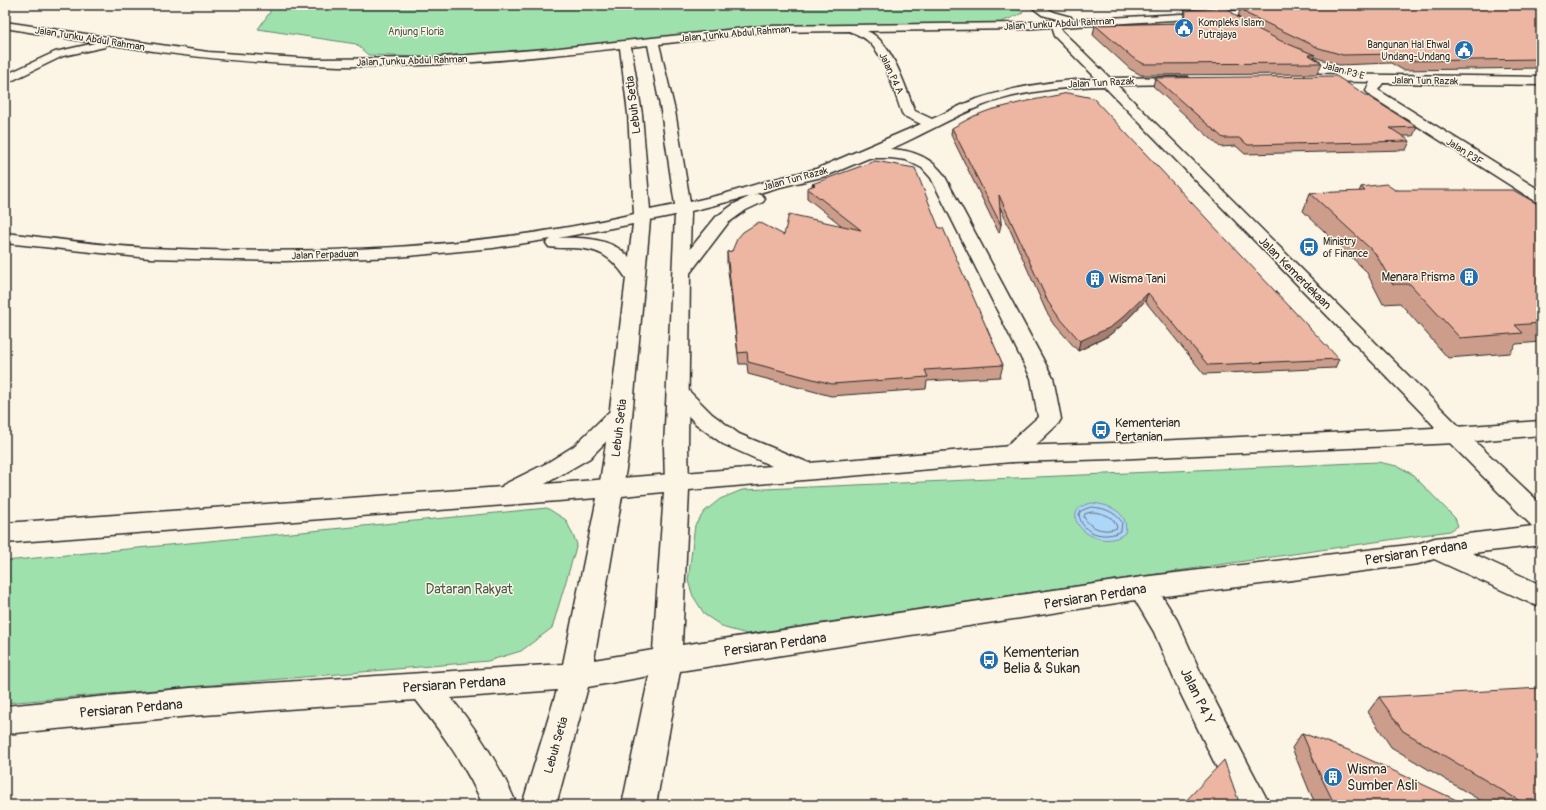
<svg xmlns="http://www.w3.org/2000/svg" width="1546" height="810" font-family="Pangolin,sans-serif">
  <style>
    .green { fill: #9ee1ad; stroke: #64866c }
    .water { fill: #aed6f8; stroke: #7a92a6 }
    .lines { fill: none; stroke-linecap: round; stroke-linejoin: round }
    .shore { stroke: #5f6f7d; stroke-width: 1 }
    .minor-casing { stroke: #2b2b2b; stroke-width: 3 }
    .major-casing { stroke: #2b2b2b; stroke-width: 3 }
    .minor { fill: #fcf5e5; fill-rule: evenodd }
    .major { fill: #fcf5e5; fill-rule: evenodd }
    .wall { fill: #cc9d8b; stroke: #2b2b2b }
    .shaded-wall { fill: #a67f71; stroke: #2b2b2b }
    .building { fill: #edb6a2; stroke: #2b2b2b }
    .labels { text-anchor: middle; stroke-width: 3; stroke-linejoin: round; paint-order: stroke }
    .far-poi-label { font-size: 10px; fill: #2b2b2b; stroke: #fcf5e5; text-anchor: start }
    .far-street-label { font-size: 10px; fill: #2b2b2b; stroke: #fcf5e5 }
    .far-park-label { font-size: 10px; fill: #48584c; stroke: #fcf5e5 }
    .street-label { font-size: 12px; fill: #2b2b2b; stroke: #fcf5e5 }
    .poi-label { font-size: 12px; fill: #2b2b2b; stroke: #fcf5e5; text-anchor: start }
    .near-street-label { font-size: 14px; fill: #2b2b2b; stroke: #fcf5e5 }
    .near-park-label { font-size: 14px; fill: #48584c; stroke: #fcf5e5 }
    .near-poi-label { font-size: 14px; fill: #2b2b2b; stroke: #fcf5e5; text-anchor: start }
  </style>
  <rect width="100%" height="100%" fill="#fcf5e5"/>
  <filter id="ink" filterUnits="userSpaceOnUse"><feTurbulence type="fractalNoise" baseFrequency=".025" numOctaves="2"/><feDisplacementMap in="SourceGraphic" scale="8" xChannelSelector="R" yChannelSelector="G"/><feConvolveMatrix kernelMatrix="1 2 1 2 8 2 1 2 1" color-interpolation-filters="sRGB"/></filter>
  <g filter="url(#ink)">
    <g class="green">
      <path d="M269,5H1012L1023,13L999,23L765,26L532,51L420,57L368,55L356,44L258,29L270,12Z"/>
      <path d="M1378,462L1397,466L1412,474L1455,518L1458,526L1450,531L747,634L725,628L705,615L693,596L688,581L695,525L705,511L720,499L742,490Z"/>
      <path d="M547,508L566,520L577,544L552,628L521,651L488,661L5,703V561Z"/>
    </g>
    <path class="water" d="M1091,503C1108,504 1130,512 1125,533C1098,556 1051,512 1091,503Z"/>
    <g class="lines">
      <g class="shore">
        <path d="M1091,507C1104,508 1114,511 1122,522L1121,531C1105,540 1081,534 1079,514L1081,511Z"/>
        <path d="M1092,512C1103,513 1115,516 1117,528C1105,533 1090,529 1084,517L1085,514Z"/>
      </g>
      <g class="minor-casing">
        <g id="minor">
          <path d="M1029,5H1040L1053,12L1071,17L1072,20L1273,9L1274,11L1273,13L1269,14L1061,27V30L1110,78L1188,77L1190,80L1188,83L1184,84L1117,85L1463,430L1541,504V528L1532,526L1447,440L1421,412L1104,86C1063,87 1019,91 981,106C950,118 921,136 890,149C912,150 931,157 944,175L1053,378L1061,419L1058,424L1020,460L1012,462L1004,460L1000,454L1004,448L1038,417L1031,378L931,178L922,168L906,160L891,158H869L826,176L780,187L752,195L757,194L763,196L765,199L763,202L746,210L728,223L690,273L688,447L689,482L686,488L677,490L668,488L665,482L664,447L675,215L650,220L629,450L623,488L620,494L611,497L602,494L599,488L605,450L626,278C611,256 598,248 571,248C563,248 556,248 549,247L546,243L551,239L493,248L397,257L285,261L149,258L5,243V233C53,238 102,246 150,248C311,255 476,250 634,214L628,114L620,48C519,59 416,70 314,65C244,63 175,55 106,44L105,47L63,56L5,84V75L55,52L95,43L5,28V22L208,52L315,59L431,58L559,48L764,26L1021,23L1060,20L1042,15ZM1051,27L1054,36L1097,79C1055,80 1013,87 974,100C960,105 946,113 932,119L915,111C905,87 892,41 867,31L1021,29ZM849,31C856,34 865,37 870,43C886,59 894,92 902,113L904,116L921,124L816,169L771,180L724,194L690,202L675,111L659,44L764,32ZM648,45L661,111L675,205L650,210L642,114L631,47ZM751,196L734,204L716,217L690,249L691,211ZM633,224L629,257C612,238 582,237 558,238Z"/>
          <path d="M1310,74L1541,77V85L1383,83L1378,90L1541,191V203L1535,201L1372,97L1366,91L1370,82L1306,81L1304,78L1306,75Z"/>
          <path d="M1142,577L1152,580L1177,620L1204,680L1270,805H1235L1177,686L1154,632L1128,588L1132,580Z"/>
        </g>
      </g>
      <g class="major-casing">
        <path id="major" d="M678,386L686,388L712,414L739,434L809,463L1012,446L1114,443L1455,427L1541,421V435L1455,443L1114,459L1012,462L689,490L682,645L1142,577L1417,544L1435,538L1541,525V545L1472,553L1541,585V608L1434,559L1418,564L1142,599L680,671L656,805H622L649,676L588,687L556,805H522L557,690L451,698C478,731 500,765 517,805H483C466,766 442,733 416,700L190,716L5,734V706L190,688L563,664L597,498L5,543V523L502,487L503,485L547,463L574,446L613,408L621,406L629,408L632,413L629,418L590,458L545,484L772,466L723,444L696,424L667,393L670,388ZM664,492L653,650L594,660L622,496Z"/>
      </g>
      <use href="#minor" class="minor"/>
      <use href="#major" class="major"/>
    </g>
    <g class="wall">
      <path d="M1149,5H1328L1228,8L1233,14L1242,21L1238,16L1241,8L1541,7V68L1403,70L1391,63L1339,65L1314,57V58L1322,63L1317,74L1141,75L1130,69L1093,35L1095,25L1183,23V19L1185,10H1183V8Z"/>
      <path d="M1155,78L1417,127L1413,136H1402L1410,141L1406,150L1245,154L1236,146L1220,147L1153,86Z"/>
      <path d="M952,128L1339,359L1335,368L1204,374L1145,301L1121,326L1108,336L1078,351L1055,325L1046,311L1000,207L1001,225L999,233L951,135Z"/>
      <path d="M812,184L939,228L1003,365L1000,377L927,381L926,389L831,396L748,374L747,364H739L727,262V252L732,251L784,235L841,225L807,198V188L812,187Z"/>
      <path d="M1361,187L1395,190L1541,206V342L1516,344L1510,353L1448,358L1400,303L1383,304L1366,271L1303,211L1310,193L1359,192Z"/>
      <path d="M1379,697L1541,805H1488L1391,747L1368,712Z"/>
      <path d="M1302,733L1467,805H1316L1309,790L1292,748Z"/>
    </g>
    <g class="shaded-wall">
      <path d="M1185,5H1230L1229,8L1183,10Z"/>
      <path d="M1148,293L1145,301L1121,326L1108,336L1078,351L1080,341Z"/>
    </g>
    <g class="building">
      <path d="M1358,5H1528L1541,7V59L1407,61L1395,54L1343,55L1319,48L1247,14L1241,8Z"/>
      <path d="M1227,7L1233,14L1246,23L1281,41L1315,55H1309L1322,63L1144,64L1133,58L1095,25L1185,23L1186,10Z"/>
      <path d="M1336,76L1417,127L1390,128L1410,141L1248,145L1239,138H1223L1155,78Z"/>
      <path d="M1068,93L1093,98L1339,359L1208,365L1148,293L1123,317L1111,327L1080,341L1058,316L1048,302L999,195L1001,225L952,128L974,116L990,110L1023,102Z"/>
      <path d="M875,161L915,168L939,228H943L1003,365L925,370L928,377L832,384L748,362L747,352L738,353L727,252L732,251L737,239L743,232L759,222L784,235L789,214L861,230L807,188L815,185L812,184Z"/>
      <path d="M1386,184L1395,190H1513L1541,206V323L1515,325L1523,333L1460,338L1410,284H1393L1375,253L1310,193L1365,191L1361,187Z"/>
      <path d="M1541,688V805H1524L1525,804L1403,731L1379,697Z"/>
      <path d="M1302,733L1351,751L1467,805H1335L1320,775Z"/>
      <path d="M1224,760L1240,805H1182Z"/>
    </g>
  </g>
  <defs>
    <g id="civic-disc" transform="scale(1)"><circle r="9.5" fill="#1f6fb2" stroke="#fcf5e5"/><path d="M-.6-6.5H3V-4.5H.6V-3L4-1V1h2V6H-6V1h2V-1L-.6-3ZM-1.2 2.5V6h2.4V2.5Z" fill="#fff"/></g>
    <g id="bus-disc" transform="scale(1)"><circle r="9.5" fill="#1f6fb2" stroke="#fcf5e5"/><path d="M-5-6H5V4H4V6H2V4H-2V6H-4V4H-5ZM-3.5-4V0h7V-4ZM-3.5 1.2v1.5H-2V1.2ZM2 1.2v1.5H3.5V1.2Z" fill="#fff"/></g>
    <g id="building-disc" transform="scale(1)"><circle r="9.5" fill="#1f6fb2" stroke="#fcf5e5"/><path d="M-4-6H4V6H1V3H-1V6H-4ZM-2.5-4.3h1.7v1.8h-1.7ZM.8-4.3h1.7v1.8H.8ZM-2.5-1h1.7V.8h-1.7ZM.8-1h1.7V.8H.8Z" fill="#fff"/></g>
  </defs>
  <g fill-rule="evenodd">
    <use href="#civic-disc" x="1184" y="28"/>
    <use href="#civic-disc" x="1464" y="50"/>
    <use href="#bus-disc" x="1309" y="247"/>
    <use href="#building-disc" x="1469" y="277"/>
    <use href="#building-disc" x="1095" y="279"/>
    <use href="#bus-disc" x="1101" y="430"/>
    <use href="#bus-disc" x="989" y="660"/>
    <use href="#building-disc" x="1333" y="777"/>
  </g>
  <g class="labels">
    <g class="far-poi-label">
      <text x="1198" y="26">Kompleks Islam<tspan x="1198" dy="12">Putrajaya</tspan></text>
      <text x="1450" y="48" text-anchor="end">Bangunan Hal Ehwal<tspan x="1450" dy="12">Undang-Undang</tspan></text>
      <text x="1323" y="245">Ministry<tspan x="1323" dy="12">of Finance</tspan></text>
    </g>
    <g class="far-street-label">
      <text transform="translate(1059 23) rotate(-3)" y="4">Jalan Tunku Abdul Rahman</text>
      <text transform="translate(735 33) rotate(-5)" y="4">Jalan Tunku Abdul Rahman</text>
      <text transform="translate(90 38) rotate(9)" y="4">Jalan Tunku Abdul Rahman</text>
      <text transform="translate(412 60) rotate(-2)" y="4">Jalan Tunku Abdul Rahman</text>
      <text transform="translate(1344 70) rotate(15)" y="4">Jalan P3 E</text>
      <text transform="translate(892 73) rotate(65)" y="4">Jalan P4 A</text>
      <text transform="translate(1425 80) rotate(1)" y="4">Jalan Tun Razak</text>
      <text transform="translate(1101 82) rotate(-3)" y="4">Jalan Tun Razak</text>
      <text transform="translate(1465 151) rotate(32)" y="4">Jalan P3F</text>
      <text transform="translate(795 178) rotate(-15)" y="4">Jalan Tun Razak</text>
      <text transform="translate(325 254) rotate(-2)" y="4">Jalan Perpaduan</text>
    </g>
    <g class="far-park-label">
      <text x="416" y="35">Anjung Floria</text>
    </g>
    <g class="street-label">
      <text transform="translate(633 105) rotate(-97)" y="4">Lebuh Setia</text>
      <text transform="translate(1295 273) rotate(45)" y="4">Jalan Kemerdekaan</text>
      <text transform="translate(619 428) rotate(-83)" y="4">Lebuh Setia</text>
      <text transform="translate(556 745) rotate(-74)" y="4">Lebuh Setia</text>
    </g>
    <g class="poi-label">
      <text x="1455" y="281" text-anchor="end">Menara Prisma</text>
      <text x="1109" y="283">Wisma Tani</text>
      <text x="1115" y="427">Kementerian<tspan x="1115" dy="14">Pertanian</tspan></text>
    </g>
    <g class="near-street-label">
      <text transform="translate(1416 552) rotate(-9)" y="5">Persiaran Perdana</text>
      <text transform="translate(1095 596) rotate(-9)" y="5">Persiaran Perdana</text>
      <text transform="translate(775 644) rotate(-8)" y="5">Persiaran Perdana</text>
      <text transform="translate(454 684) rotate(-4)" y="5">Persiaran Perdana</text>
      <text transform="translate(1198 696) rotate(64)" y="5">Jalan P4 Y</text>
      <text transform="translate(131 708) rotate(-5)" y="5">Persiaran Perdana</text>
    </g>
    <g class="near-park-label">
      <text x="469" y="594">Dataran Rakyat</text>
    </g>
    <g class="near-poi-label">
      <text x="1003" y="657">Kementerian<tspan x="1003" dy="16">Belia &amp; Sukan</tspan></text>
      <text x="1347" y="774">Wisma<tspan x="1347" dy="16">Sumber Asli</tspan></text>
    </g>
  </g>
  <rect width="1546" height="810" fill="none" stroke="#fcf5e5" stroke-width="20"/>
  <rect x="10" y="10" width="1526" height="790" fill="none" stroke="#2b2b2b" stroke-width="1.5" filter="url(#ink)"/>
</svg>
